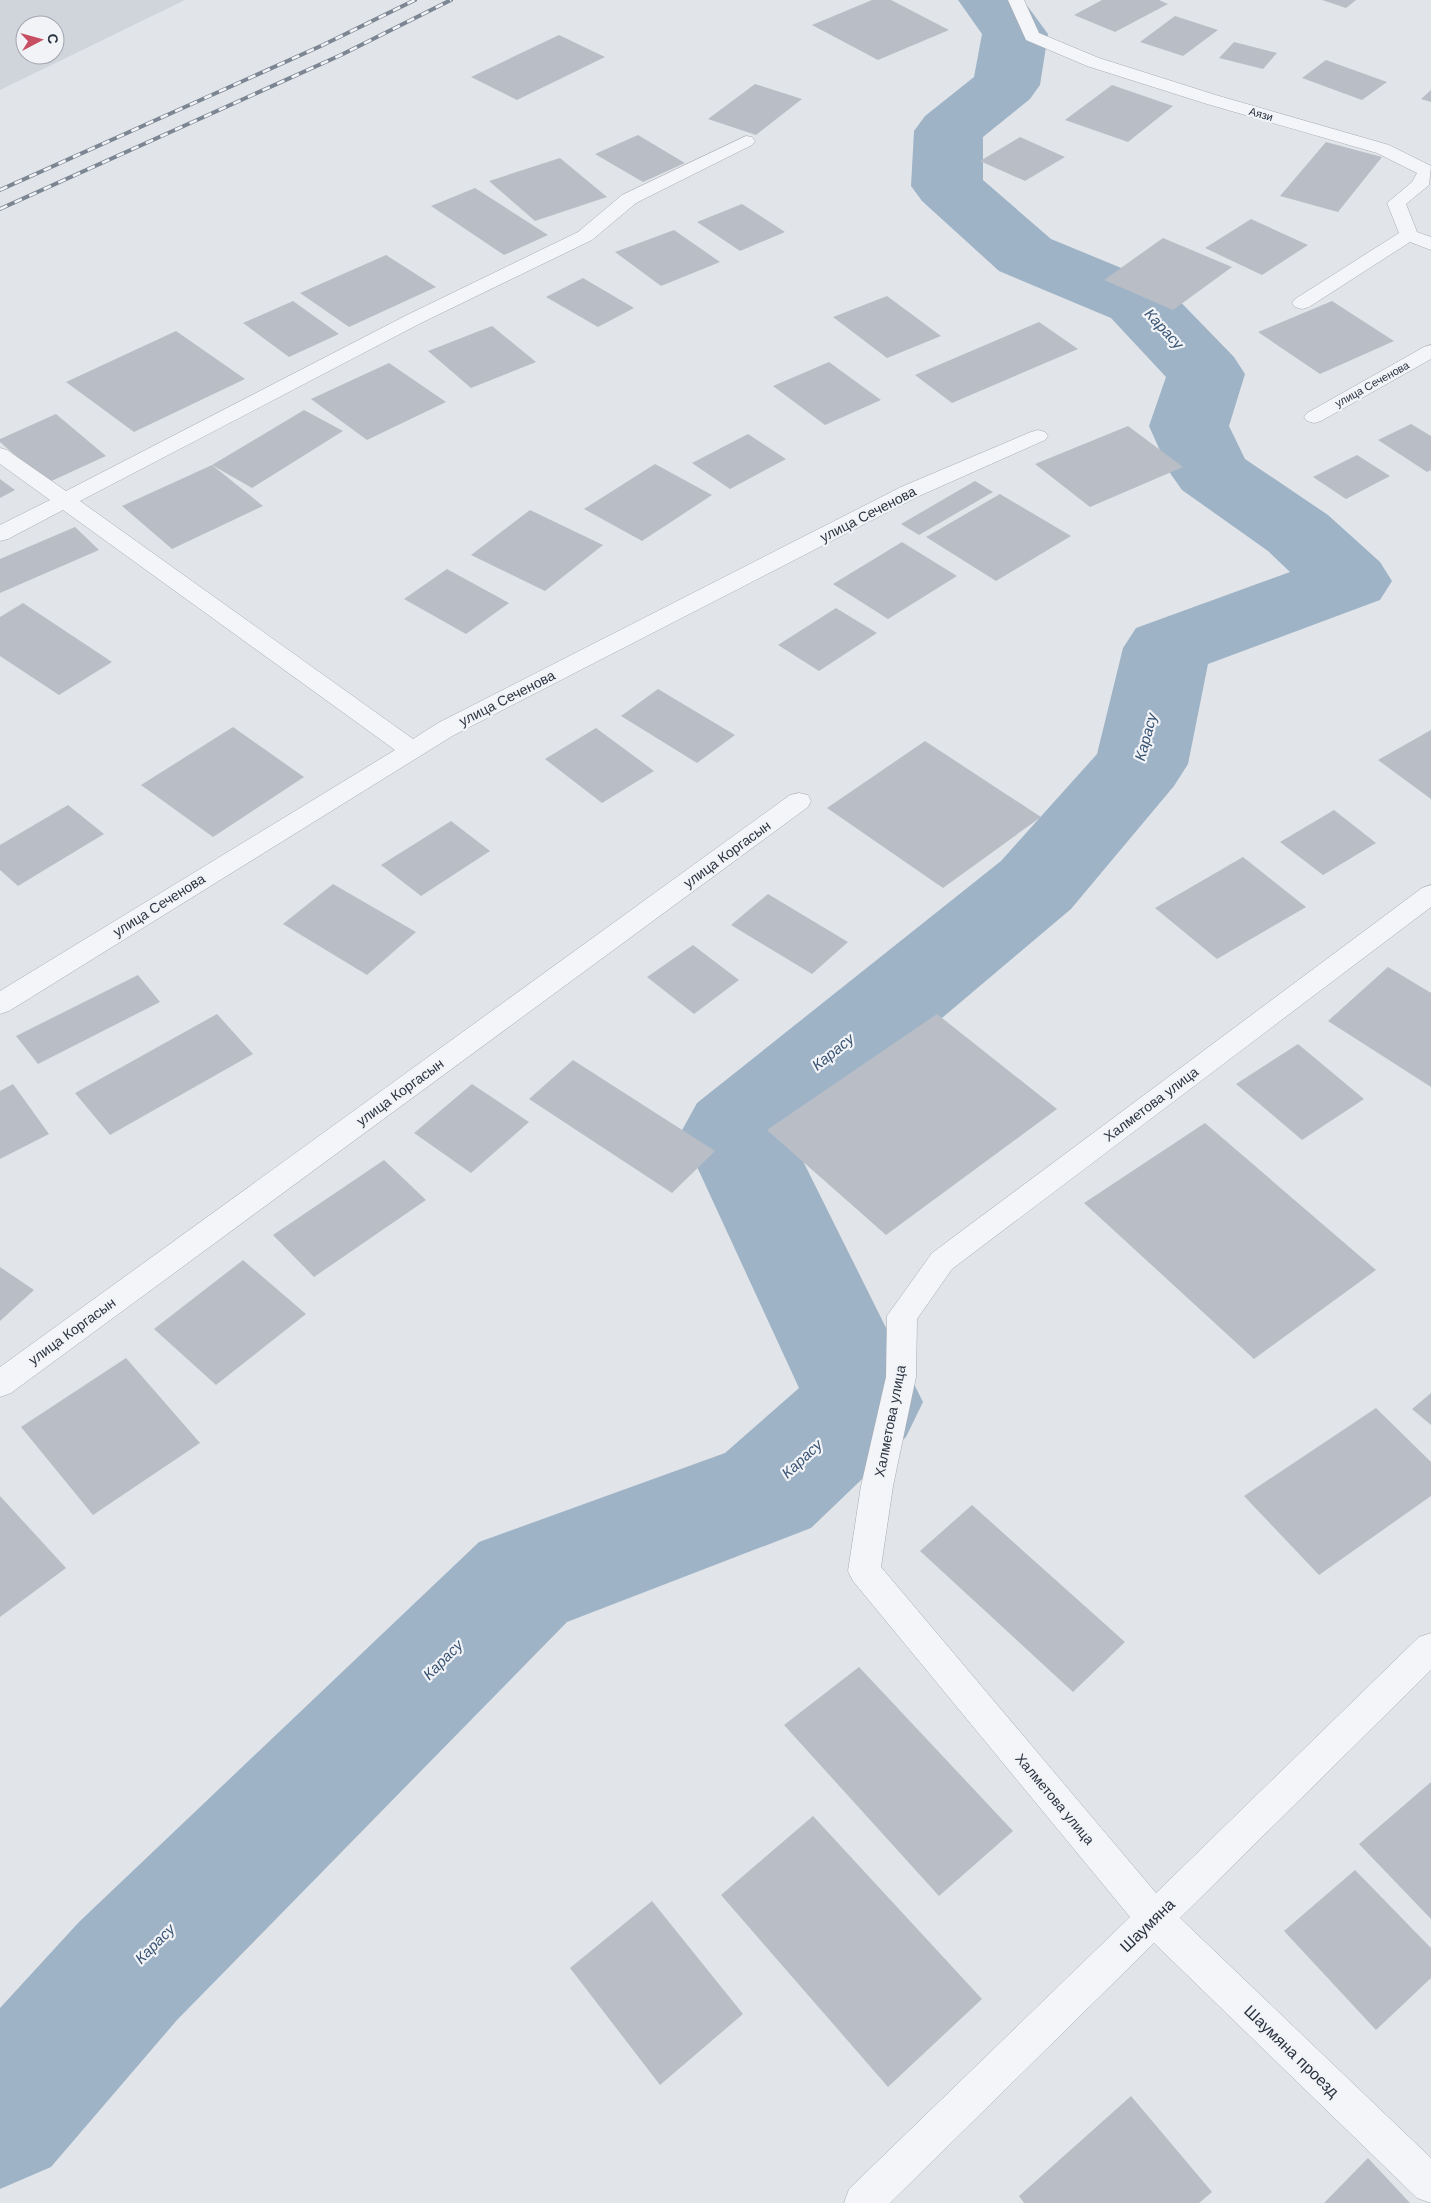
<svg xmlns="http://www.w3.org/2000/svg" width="1431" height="2203" font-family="Arial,sans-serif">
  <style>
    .built { fill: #d0d4db; fill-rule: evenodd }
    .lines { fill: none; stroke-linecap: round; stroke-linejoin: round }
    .river { fill: #9fb3c7; fill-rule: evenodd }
    .building { fill: #b9bec6 }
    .minor-casing { stroke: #a7acb3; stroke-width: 1 }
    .minor { fill: #f4f5f8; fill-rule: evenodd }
    .rail-casing { stroke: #7c8592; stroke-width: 4 }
    .rail { stroke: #f1f3f7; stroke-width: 2.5; stroke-dasharray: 8; stroke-linecap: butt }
    .labels { text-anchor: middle; stroke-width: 4.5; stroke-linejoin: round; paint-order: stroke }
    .far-street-label { font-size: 11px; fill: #2b3340; stroke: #f1f3f7 }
    .street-label { font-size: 14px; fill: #2b3340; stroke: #f1f3f7 }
    .water-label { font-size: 15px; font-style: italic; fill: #375372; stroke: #f1f3f7 }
    .near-street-label { font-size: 16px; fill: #2b3340; stroke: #f1f3f7 }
  </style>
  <rect width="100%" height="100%" fill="#e1e5e9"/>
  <path class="built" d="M0,0H185L0,90ZM25,25H55V55H25Z"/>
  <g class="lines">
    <path class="river" d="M958,0H1023L1048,34L1040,85L1030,99L983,137V180L1051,239L1165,286L1234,357L1245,374L1229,426L1245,459L1328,515L1380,562L1392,581L1380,600L1208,664L1188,764L1174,786L1071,909L794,1143L923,1402L906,1437L811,1528L567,1622L177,2020L51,2167L0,2189V2008L79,1922L479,1542L725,1453L799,1388L681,1132L697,1103L1001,861L1097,754L1123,648L1136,628L1290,572L1268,551L1182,490L1170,473L1149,426L1166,377L1111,318L999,271L922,201L911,186L914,131L925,116L974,77L982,34Z"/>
  </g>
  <g class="building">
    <path d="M872,0H891L949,30L878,60L812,25Z"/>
    <path d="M1102,0H1159L1168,4L1115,32L1074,15Z"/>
    <path d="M1322,0H1356L1346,8Z"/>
    <path d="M1175,16L1218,30L1183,56L1140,42Z"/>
    <path d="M559,35L605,57L517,100L471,77Z"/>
    <path d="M1234,42L1277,53L1263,69L1219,58Z"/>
    <path d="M1326,60L1387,82L1362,100L1302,78Z"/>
    <path d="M755,84L802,99L756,135L708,119Z"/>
    <path d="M1112,85L1173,106L1128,142L1065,120Z"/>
    <path d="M1431,90V102L1421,99Z"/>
    <path d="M638,135L685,163L643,182L595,154Z"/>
    <path d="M1020,137L1065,157L1025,181L980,161Z"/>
    <path d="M1326,142L1382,157L1338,212L1280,196Z"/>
    <path d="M560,158L607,197L535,221L489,181Z"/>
    <path d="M475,188L548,235L504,255L431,206Z"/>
    <path d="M742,204L785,232L740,251L697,222Z"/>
    <path d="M1251,219L1308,245L1262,275L1205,248Z"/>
    <path d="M674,230L720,262L661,286L615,252Z"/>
    <path d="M1163,238L1232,267L1173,310L1104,280Z"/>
    <path d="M386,255L436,287L349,327L300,293Z"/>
    <path d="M583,278L634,308L598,327L546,297Z"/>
    <path d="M887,296L941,336L887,358L833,317Z"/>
    <path d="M293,301L339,334L289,357L243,323Z"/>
    <path d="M1332,301L1394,341L1320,374L1258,332Z"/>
    <path d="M1039,322L1078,349L952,403L915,375Z"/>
    <path d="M492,326L536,362L471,388L428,351Z"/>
    <path d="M176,331L245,379L134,432L66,382Z"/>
    <path d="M829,362L881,400L825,425L773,386Z"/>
    <path d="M389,363L446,402L367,440L311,399Z"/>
    <path d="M304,410L343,431L252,488L212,465Z"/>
    <path d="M56,414L106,456L47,483L0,442V439Z"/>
    <path d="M1411,424L1431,436V470L1427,472L1378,440Z"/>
    <path d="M1128,426L1183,467L1090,507L1035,464Z"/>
    <path d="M748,434L786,459L730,489L692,463Z"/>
    <path d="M1357,455L1390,476L1346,499L1313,477Z"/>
    <path d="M655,464L712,495L642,541L584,509Z"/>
    <path d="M212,465L263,506L172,549L122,506Z"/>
    <path d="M0,479L15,490L0,498Z"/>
    <path d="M975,481L993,492L919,535L901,524Z"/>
    <path d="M1000,494L1071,536L996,581L926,537Z"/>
    <path d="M530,510L603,545L545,591L471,555Z"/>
    <path d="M75,527L99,550L0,593V559Z"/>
    <path d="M902,542L957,576L888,619L833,584Z"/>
    <path d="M447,569L509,603L466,634L404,599Z"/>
    <path d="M23,603L112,662L59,695L0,656V617Z"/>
    <path d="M836,608L877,633L819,671L778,645Z"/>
    <path d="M658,689L735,735L697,763L621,716Z"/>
    <path d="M233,727L304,777L213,837L141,785Z"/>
    <path d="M596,728L654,771L602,803L545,759Z"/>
    <path d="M1431,730V799L1378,760Z"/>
    <path d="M925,741L1041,817L943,888L827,808Z"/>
    <path d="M68,805L104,834L18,886L0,870V845Z"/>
    <path d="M1334,810L1376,843L1323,875L1280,842Z"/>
    <path d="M451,821L490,851L421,896L381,865Z"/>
    <path d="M1243,857L1306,907L1217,959L1155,908Z"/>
    <path d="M333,884L416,932L367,975L283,924Z"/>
    <path d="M768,894L848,942L812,974L731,925Z"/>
    <path d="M693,945L739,980L694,1014L647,977Z"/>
    <path d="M1388,967L1431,993V1087L1328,1021Z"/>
    <path d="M138,975L160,1002L38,1064L16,1036Z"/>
    <path d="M217,1014L253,1054L110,1135L75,1093Z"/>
    <path d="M937,1014L1057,1109L886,1235L767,1130Z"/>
    <path d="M1298,1044L1364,1099L1302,1140L1236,1084Z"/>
    <path d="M573,1060L715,1151L672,1193L529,1099Z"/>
    <path d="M13,1084L49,1134L0,1159V1091Z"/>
    <path d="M472,1084L529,1122L471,1173L414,1133Z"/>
    <path d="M1205,1123L1376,1270L1254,1359L1084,1203Z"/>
    <path d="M384,1160L426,1200L314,1277L273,1235Z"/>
    <path d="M243,1260L306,1314L216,1385L154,1329Z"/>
    <path d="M0,1267L34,1290L0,1321Z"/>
    <path d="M126,1358L200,1443L93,1515L21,1427Z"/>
    <path d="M1431,1393V1425L1412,1409Z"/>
    <path d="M1376,1408L1431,1462V1496L1319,1575L1244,1496Z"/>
    <path d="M0,1496L66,1568L0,1617Z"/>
    <path d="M972,1505L1125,1642L1073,1692L920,1551Z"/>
    <path d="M859,1667L1013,1831L939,1896L784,1725Z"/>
    <path d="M1431,1782V1919L1359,1844Z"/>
    <path d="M813,1816L982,1999L888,2087L721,1895Z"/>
    <path d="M1355,1870L1431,1948V1978L1376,2030L1284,1931Z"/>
    <path d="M652,1901L743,2014L660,2085L570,1968Z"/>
    <path d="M1131,2096L1212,2192L1199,2203H1024L1019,2196Z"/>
    <path d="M1368,2158L1410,2203H1324Z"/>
  </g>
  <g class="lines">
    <g class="minor-casing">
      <g id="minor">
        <path d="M1008,0H1024L1039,33L1099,58L1219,96L1389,145L1431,166L1429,185L1406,204L1417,232L1431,237V250L1410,242L1309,307L1302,309L1295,307L1292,303L1295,299L1399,233L1387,203L1412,182L1417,173L1377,153L1207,104L1087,66L1026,40Z"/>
        <path d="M746,136L752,137L755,141L752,145L636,203L592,240L421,323L80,501L413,739L438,723L901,487L1031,432L1038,430L1045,432L1048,436L1045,440L917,497L454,735L9,1011L0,1014V991L395,750L63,510L8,539L0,541V525L50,500L0,464V448L7,450L66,491L407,315L578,232L622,195Z"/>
        <path d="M1431,345V359L1321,421L1314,423L1307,421L1304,417L1307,413L1424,347Z"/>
        <path d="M799,793L808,795L811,801L808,807L11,1393L0,1397V1367L790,795Z"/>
        <path d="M1431,885V907L952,1269L917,1319L916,1377L893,1486L881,1567L1156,1893L1419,1637L1431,1633V1670L1180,1918L1431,2158V2203L1417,2198L1154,1943L890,2203H844L849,2189L1130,1917L853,1581L848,1571L861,1486L886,1377L887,1316L932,1253L1422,888Z"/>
      </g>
    </g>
    <use href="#minor" class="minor"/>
    <g class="rail-casing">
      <g id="rail">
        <path d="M0,190L323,45L415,0"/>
        <path d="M0,209L341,55L451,0"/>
      </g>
    </g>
    <use href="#rail" class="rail"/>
  </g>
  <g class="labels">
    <g class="far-street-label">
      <text transform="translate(1261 114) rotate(16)" y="4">Аязи</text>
      <text transform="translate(1372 384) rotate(-29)" y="4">улица Сеченова</text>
    </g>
    <g class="street-label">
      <text transform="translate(868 514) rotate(-27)" y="5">улица Сеченова</text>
      <text transform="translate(507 698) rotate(-27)" y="5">улица Сеченова</text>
      <text transform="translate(727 854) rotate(-36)" y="5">улица Коргасын</text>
      <text transform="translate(159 905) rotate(-32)" y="5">улица Сеченова</text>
      <text transform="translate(400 1092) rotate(-36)" y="5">улица Коргасын</text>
      <text transform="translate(1151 1104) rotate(-37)" y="5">Халметова улица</text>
      <text transform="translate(72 1331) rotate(-36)" y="5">улица Коргасын</text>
      <text transform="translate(890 1421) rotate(-79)" y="5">Халметова улица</text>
      <text transform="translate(1055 1799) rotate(50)" y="5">Халметова улица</text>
    </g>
    <g class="water-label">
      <text transform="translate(1164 329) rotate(47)" y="5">Карасу</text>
      <text transform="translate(1146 737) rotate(-75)" y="5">Карасу</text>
      <text transform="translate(833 1052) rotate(-39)" y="5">Карасу</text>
      <text transform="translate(802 1459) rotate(-43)" y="5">Карасу</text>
      <text transform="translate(443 1660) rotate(-45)" y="5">Карасу</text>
      <text transform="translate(155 1944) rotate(-45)" y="5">Карасу</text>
    </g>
    <g class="near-street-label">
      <text transform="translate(1147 1925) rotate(-44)" y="6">Шаумяна</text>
      <text transform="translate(1292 2051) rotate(44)" y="6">Шаумяна проезд</text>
    </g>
  </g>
  <g transform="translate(40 40) rotate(84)"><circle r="24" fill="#f1f3f7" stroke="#a2a6ae"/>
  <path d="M0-4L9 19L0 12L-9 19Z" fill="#c74e63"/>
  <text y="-8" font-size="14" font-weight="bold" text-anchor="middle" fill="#2b3340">С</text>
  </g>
</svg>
